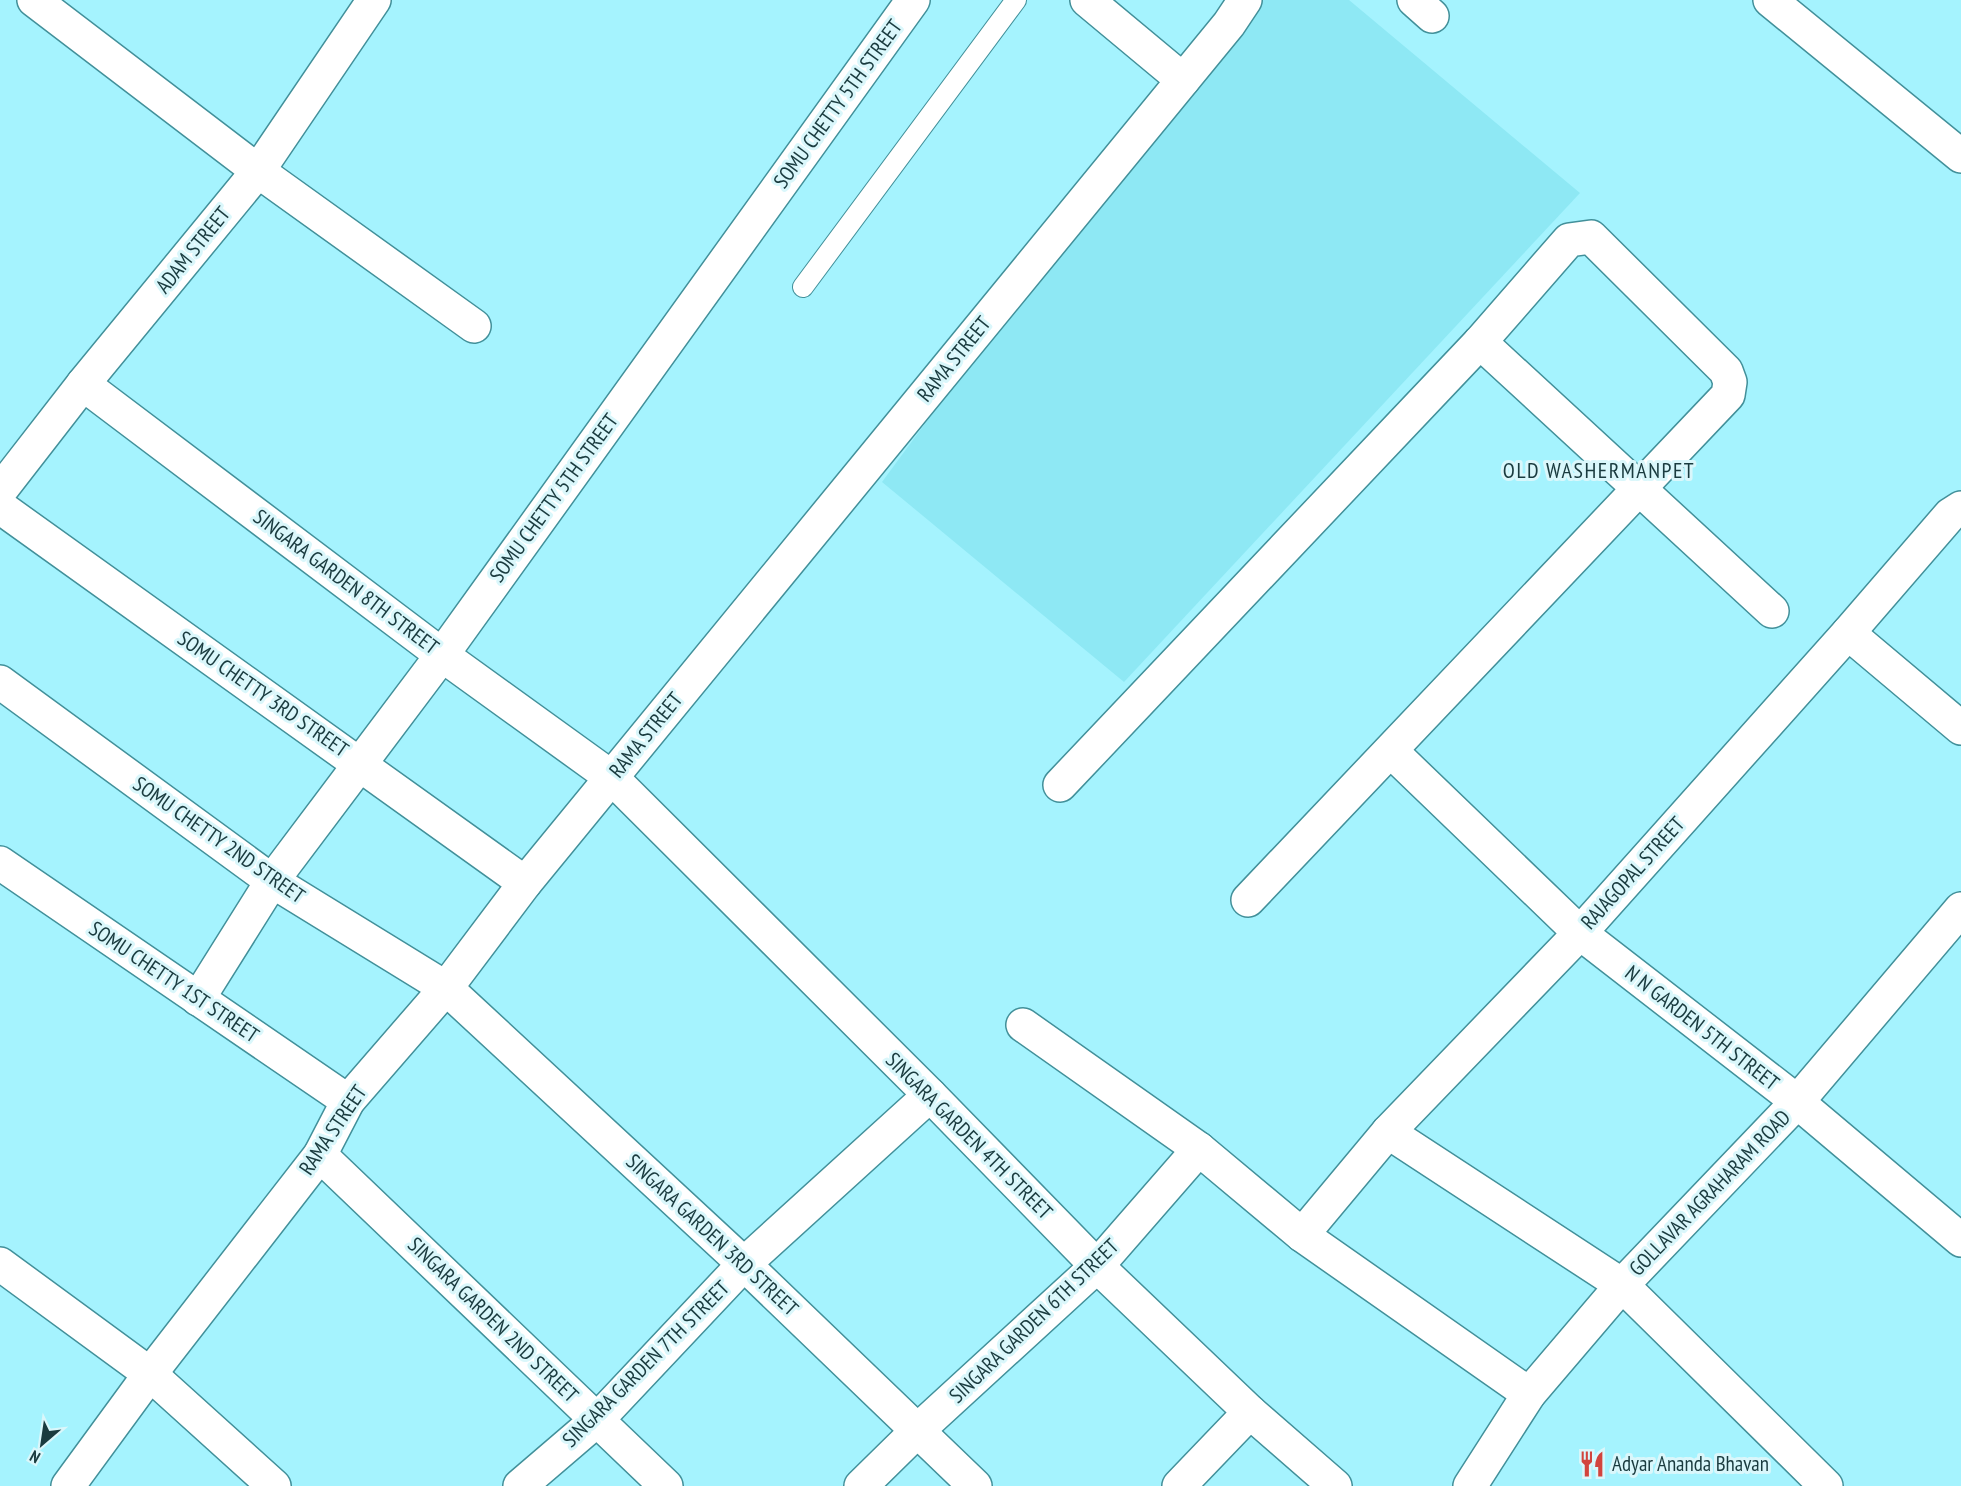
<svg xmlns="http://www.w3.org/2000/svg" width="1961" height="1486" font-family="'PT Sans Narrow',sans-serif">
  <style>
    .built { fill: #8ee8f4 }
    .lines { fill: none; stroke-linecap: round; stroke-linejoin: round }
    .lane-casing { stroke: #42909a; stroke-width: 22 }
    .street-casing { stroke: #42909a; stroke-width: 36 }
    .secondary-casing { stroke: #42909a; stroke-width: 36 }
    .lane { stroke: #fff; stroke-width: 20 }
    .street { stroke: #fff; stroke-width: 33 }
    .secondary { stroke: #fff; stroke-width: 33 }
    .labels { text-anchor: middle; stroke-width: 6; stroke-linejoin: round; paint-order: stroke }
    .street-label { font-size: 21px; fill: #1a3b3f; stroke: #daf7fb }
    .poi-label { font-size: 21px; fill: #1a3b3f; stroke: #daf7fb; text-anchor: start }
    .neighbourhood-label { font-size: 22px; letter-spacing: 1.5px; fill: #1a3b3f; stroke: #daf7fb }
  </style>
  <rect width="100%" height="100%" fill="#a5f3fe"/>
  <path class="built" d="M1237,0H1349L1580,193L1124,682L882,482Z"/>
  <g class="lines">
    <g class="lane-casing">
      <path id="lane" d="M803,287L1016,0"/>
    </g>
    <g class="street-casing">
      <g id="street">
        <path d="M34,0L258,171L474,326"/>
        <path d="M1087,0L1183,80"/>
        <path d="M1414,0L1432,16"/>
        <path d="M1770,0L1961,156"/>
        <path d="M1480,342L1772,611"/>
        <path d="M83,384L442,655L611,777L930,1095L1097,1266L1250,1412L1335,1486"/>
        <path d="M0,491L83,384L258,171L374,0"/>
        <path d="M0,507L525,883"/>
        <path d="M1848,633L1961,728"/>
        <path d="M0,682L272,881L446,988L744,1264L975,1486"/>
        <path d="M1391,751L1580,933L1789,1095L1961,1240"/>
        <path d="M1060,785L1480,342L1569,240L1591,237L1726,371L1730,382L1728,395L1248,900"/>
        <path d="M0,863L348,1101"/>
        <path d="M198,999L272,881L442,655L913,0"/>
        <path d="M1023,1025L1199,1149L1302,1235L1529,1394"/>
        <path d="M1388,1132L1622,1285L1826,1486"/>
        <path d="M320,1155L666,1486"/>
        <path d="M1302,1235L1388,1132L1580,933L1848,633L1950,515L1961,508"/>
        <path d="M0,1264L150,1374L274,1486"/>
        <path d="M68,1486L150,1374L320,1155L348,1101L446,988L525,883L1229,24L1245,0"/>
        <path d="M520,1486L597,1420L744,1264L930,1095"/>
        <path d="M861,1486L917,1431L1097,1266L1199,1149"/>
        <path d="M1179,1486L1250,1412"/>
      </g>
    </g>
    <g class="secondary-casing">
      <path id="secondary" d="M1470,1486L1529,1394L1622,1285L1797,1102L1961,909"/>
    </g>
    <use href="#lane" class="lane"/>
    <use href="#street" class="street"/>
    <use href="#secondary" class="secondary"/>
  </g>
  <defs>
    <g id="restaurant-bare" transform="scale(2.07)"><path d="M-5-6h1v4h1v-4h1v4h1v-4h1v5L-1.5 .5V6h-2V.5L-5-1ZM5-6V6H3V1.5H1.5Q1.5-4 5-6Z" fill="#d2443d" stroke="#daf7fb" stroke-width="2.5" paint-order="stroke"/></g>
  </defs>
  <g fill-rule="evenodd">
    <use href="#restaurant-bare" x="1592" y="1464"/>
  </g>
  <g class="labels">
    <g class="street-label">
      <text transform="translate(838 104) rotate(-54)" y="7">SOMU CHETTY 5TH STREET</text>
      <text transform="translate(193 250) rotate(-51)" y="7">ADAM STREET</text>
      <text transform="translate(954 359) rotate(-51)" y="7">RAMA STREET</text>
      <text transform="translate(554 498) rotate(-54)" y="7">SOMU CHETTY 5TH STREET</text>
      <text transform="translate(346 582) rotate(37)" y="7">SINGARA GARDEN 8TH STREET</text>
      <text transform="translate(263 694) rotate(35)" y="7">SOMU CHETTY 3RD STREET</text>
      <text transform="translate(646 735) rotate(-51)" y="7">RAMA STREET</text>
      <text transform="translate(219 840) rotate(35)" y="7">SOMU CHETTY 2ND STREET</text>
      <text transform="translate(1633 873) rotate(-48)" y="7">RAJAGOPAL STREET</text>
      <text transform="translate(174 982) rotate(34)" y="7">SOMU CHETTY 1ST STREET</text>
      <text transform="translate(1702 1028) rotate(38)" y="7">N N GARDEN 5TH STREET</text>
      <text transform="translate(333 1130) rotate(-56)" y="7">RAMA STREET</text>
      <text transform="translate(969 1136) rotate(45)" y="7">SINGARA GARDEN 4TH STREET</text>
      <text transform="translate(1710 1193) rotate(-46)" y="7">GOLLAVAR AGRAHARAM ROAD</text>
      <text transform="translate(712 1235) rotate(43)" y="7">SINGARA GARDEN 3RD STREET</text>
      <text transform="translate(493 1320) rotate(44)" y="7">SINGARA GARDEN 2ND STREET</text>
      <text transform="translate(1034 1321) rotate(-44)" y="7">SINGARA GARDEN 6TH STREET</text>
      <text transform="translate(646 1364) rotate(-45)" y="7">SINGARA GARDEN 7TH STREET</text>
    </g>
    <g class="poi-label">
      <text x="1612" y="1471">Adyar Ananda Bhavan</text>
    </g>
    <g class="neighbourhood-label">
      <text x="1599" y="478">OLD WASHERMANPET</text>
    </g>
  </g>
  <g transform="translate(42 1444) rotate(209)" stroke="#daf7fb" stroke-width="4.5" paint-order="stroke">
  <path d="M0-4.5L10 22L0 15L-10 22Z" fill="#1a3b3f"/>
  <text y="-9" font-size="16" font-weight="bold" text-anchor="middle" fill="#1a3b3f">N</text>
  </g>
</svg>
